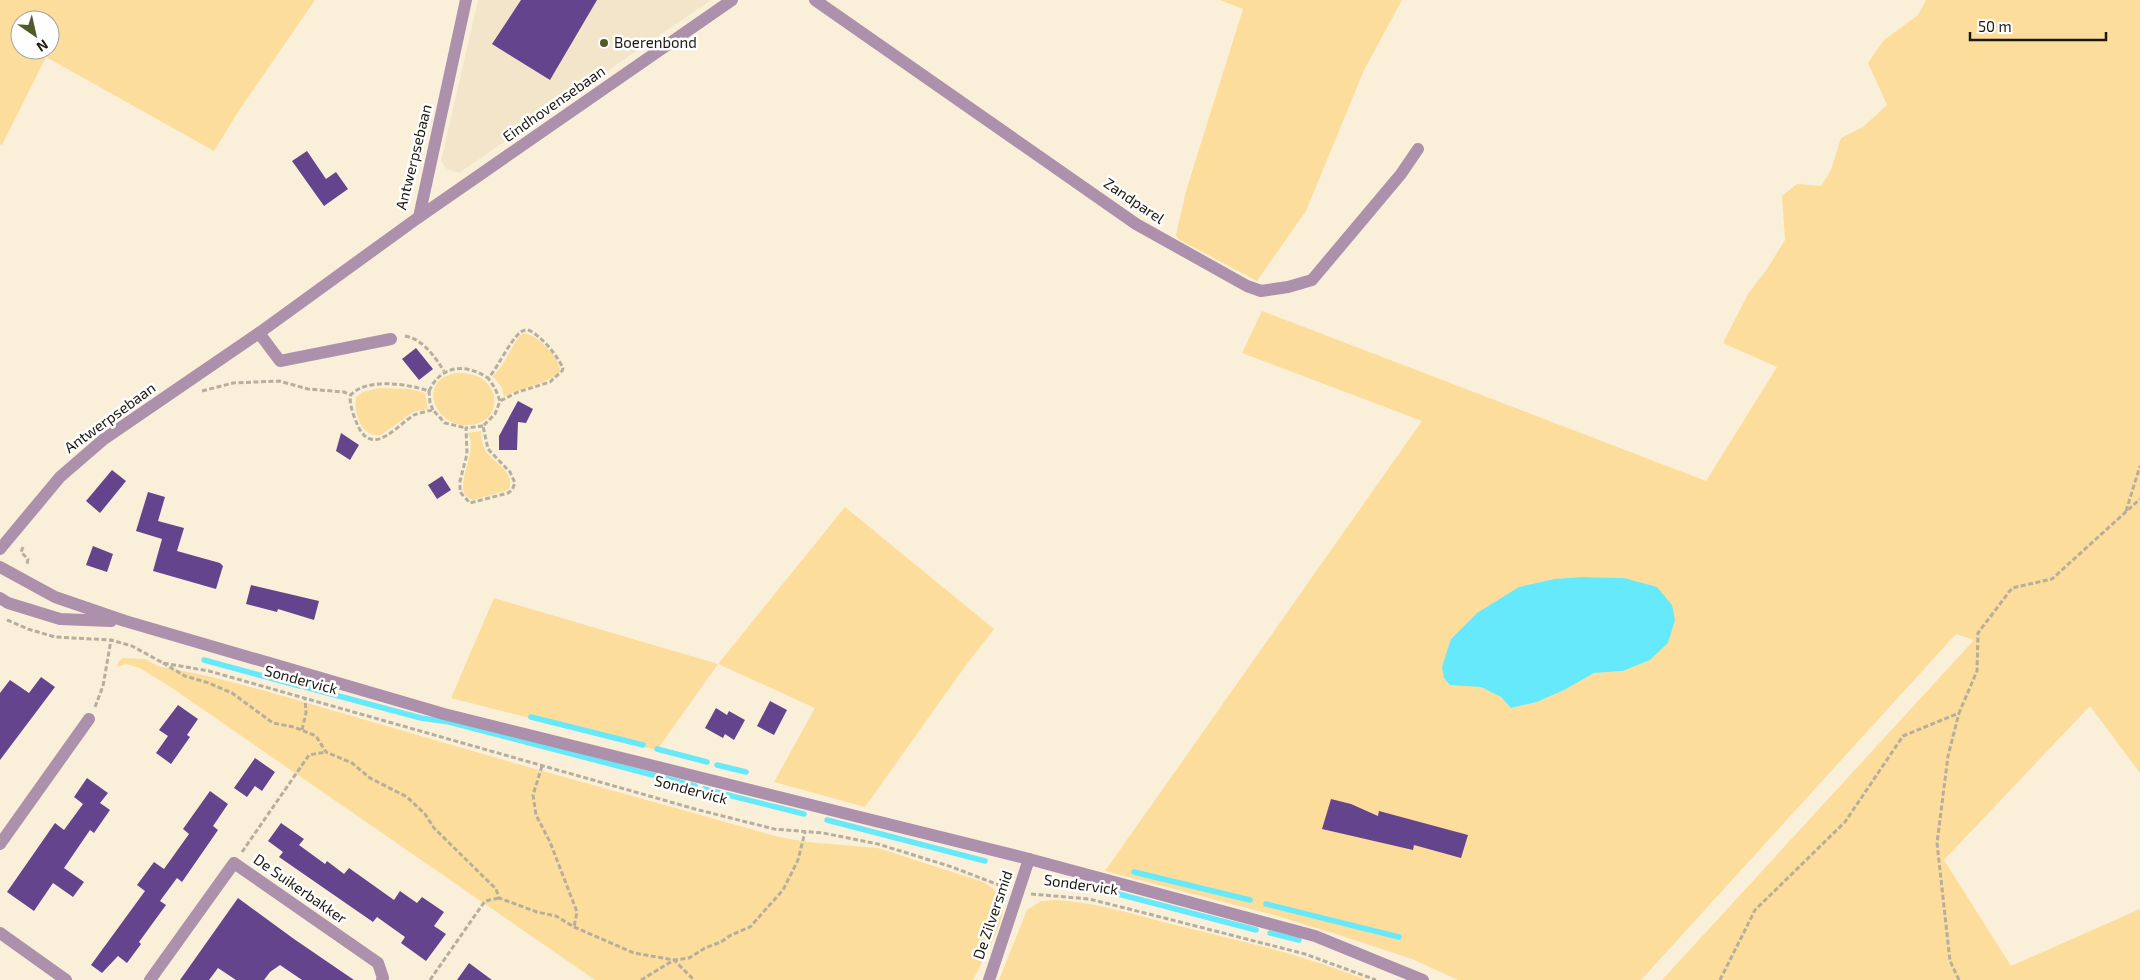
<svg xmlns="http://www.w3.org/2000/svg" width="2140" height="980" font-family="'Exo 2',sans-serif">
  <style>
    .built { fill: #f3e5c9 }
    .green { fill: #fcdd9b; fill-rule: evenodd }
    .water { fill: #66e9fa }
    .lines { fill: none; stroke-linecap: round; stroke-linejoin: round }
    .stream { stroke: #66e9fa; stroke-width: 5.5 }
    .building { fill: #64458d }
    .path { stroke: #b7af9d; stroke-width: 3; stroke-dasharray: 5 2.5; stroke-linecap: butt }
    .minor { stroke: #ad90ac; stroke-width: 12 }
    .tertiary { stroke: #ad90ac; stroke-width: 12 }
    .poi-dot { fill: #515b2a; stroke: #fefefe; stroke-width: 2 }
    .labels { text-anchor: middle; stroke-width: 5; stroke-linejoin: round; paint-order: stroke }
    .poi-label { font-size: 15px; fill: #1d1911; stroke: #fefefe; text-anchor: start }
    .street-label { font-size: 15px; fill: #1d1911; stroke: #fefefe }
  </style>
  <rect width="100%" height="100%" fill="#faf0da"/>
  <path class="built" d="M478,0H711L459,173L447,169L441,161Z"/>
  <g class="green">
    <path d="M0,0H315L238,112L214,151L46,57L2,145L0,144ZM20,20H50V50H20Z"/>
    <path d="M1220,0H1402L1364,70L1306,211L1257,281L1178,239L1176,235L1186,191L1243,9Z"/>
    <path d="M1926,0H2140V773L2090,706L1944,860L2011,966L2140,909V980H1662L1974,640L1956,634L1641,980H1458L1412,959L1333,933L1270,914L1105,871L1422,421L1242,353L1262,311L1706,481L1777,367L1723,343L1748,294L1767,269L1785,240L1782,196L1797,184L1821,186L1831,170L1841,138L1863,127L1887,105L1868,63L1884,40L1918,15ZM1581,577L1624,578L1668,643L1650,660L1623,671L1594,673L1563,690L1537,702L1511,708L1501,697L1481,687L1519,587L1554,579Z"/>
    <path d="M524,333C536,334 562,359 560,372C550,383 519,388 504,397L502,388L493,376L501,367L519,336Z"/>
    <path d="M456,373C464,373 473,374 479,377C500,388 500,418 476,424C438,434 413,381 456,373Z"/>
    <path d="M379,388L409,389L425,393L428,409L413,412L381,435C362,439 353,412 356,397L363,392Z"/>
    <path d="M481,431C481,437 482,444 485,450C493,463 516,472 509,489L505,491L473,500L466,496C455,481 479,452 468,433Z"/>
    <path d="M845,507L994,629L966,665L865,807L774,782L815,708L718,664L657,750L451,698L494,598L718,664Z"/>
    <path d="M122,658L145,659L158,666L208,676L262,690L514,763L779,837L807,842L878,848L983,882C994,888 1003,896 1003,910C1002,925 981,965 973,980H595L169,686L140,668L126,664L118,667L117,664Z"/>
    <path d="M1055,900C1095,902 1132,914 1171,924C1236,940 1303,954 1366,980H999L1027,910L1041,901Z"/>
  </g>
  <path class="water" d="M1581,577L1624,578L1657,587L1672,605L1675,620L1668,643L1650,660L1623,671L1594,673L1564,690L1537,702L1511,708L1501,697L1481,687L1450,685L1444,678L1442,667L1451,639L1477,613L1519,587L1554,579Z"/>
  <g class="lines">
    <g class="stream">
      <path d="M204,660L300,686"/>
      <path d="M305,687L421,718L449,722L695,786"/>
      <path d="M531,717L643,745"/>
      <path d="M657,749L707,762"/>
      <path d="M717,765L746,772"/>
      <path d="M704,789L804,814"/>
      <path d="M827,820L985,861"/>
      <path d="M1134,872L1250,900"/>
      <path d="M1107,891L1256,930"/>
      <path d="M1266,904L1399,937"/>
      <path d="M1270,933L1299,940"/>
    </g>
  </g>
  <g class="building">
    <path d="M521,0H597L550,80L492,44Z"/>
    <path d="M307,151L326,179L336,172L348,189L324,206L292,161Z"/>
    <path d="M416,348L433,369L419,380L402,359Z"/>
    <path d="M519,399L518,401L533,409L526,423L518,422L517,450H499V436Z"/>
    <path d="M341,433L359,445L350,460L336,451Z"/>
    <path d="M112,470L126,481L100,513L86,501Z"/>
    <path d="M442,476L451,490L437,499L428,485Z"/>
    <path d="M148,492L165,497L158,521L184,528L177,551L220,563L223,566L216,589L153,571L162,539L136,531Z"/>
    <path d="M93,546L113,554L107,572L86,565Z"/>
    <path d="M251,585L319,601L314,620L278,609L277,612L246,604Z"/>
    <path d="M41,677L55,687L0,760V693L10,680L29,693Z"/>
    <path d="M770,701L787,710L774,735L757,726Z"/>
    <path d="M178,705L198,719L187,735L190,737L171,764L156,753L168,736L159,730Z"/>
    <path d="M716,708L727,715L729,711L745,720L734,740L725,734L723,738L705,728Z"/>
    <path d="M255,758L275,772L262,791L255,786L247,797L234,788Z"/>
    <path d="M87,778L108,793L100,803L110,810L94,833L90,830L64,868L84,882L73,897L53,883L34,911L7,892L55,823L64,830L83,804L74,797Z"/>
    <path d="M210,791L228,804L213,826L218,830L182,882L177,878L160,901L166,905L139,942L141,944L127,963L118,956L102,973L91,965L145,891L137,885L154,862L164,869L189,834L183,829Z"/>
    <path d="M1331,799L1351,804L1378,816L1379,811L1468,835L1461,858L1414,845L1413,850L1322,829Z"/>
    <path d="M281,823L304,839L299,845L325,864L327,861L344,874L349,868L394,900L400,891L417,903L422,897L444,912L434,926L446,934L426,961L401,943L405,937L377,917L373,922L279,857L283,852L268,841Z"/>
    <path d="M238,898L294,939L354,980H302L280,965L270,972L264,980H236L218,968L209,980H180Z"/>
    <path d="M469,963L492,980H457Z"/>
  </g>
  <g class="lines">
    <g class="path">
      <path d="M405,336C423,339 435,357 444,371"/>
      <path d="M202,391L233,383L279,381L308,389L344,392L351,395"/>
      <path d="M429,391C441,365 465,363 488,378"/>
      <path d="M433,410L430,403L429,391C408,384 365,377 350,396C350,407 354,417 358,426C373,458 397,425 414,415C420,413 427,411 433,410L445,423L466,428"/>
      <path d="M483,426L466,428L467,454L460,481V492L470,503L508,493L512,490L515,483L510,472L488,449L483,426L495,414L500,401L495,388L488,378C498,369 514,330 526,330C530,329 536,335 539,337C549,346 557,356 563,368L562,371L550,382L518,392L500,401"/>
      <path d="M2126,511L2140,466"/>
      <path d="M23,547L21,552L28,559L27,564"/>
      <path d="M7,620L28,629L55,637L111,640L132,646L163,663L209,671L695,809L774,829L823,833L878,844L952,867L1004,887"/>
      <path d="M163,663L185,676L209,683L232,693L273,723L294,727L316,736L326,752L352,763L370,778L407,797L425,814L434,828L496,889L499,898L537,912L556,916L574,927L634,953L674,960L694,980"/>
      <path d="M95,707L103,686L111,640"/>
      <path d="M302,730L306,713L305,698"/>
      <path d="M542,766L533,795L536,815L550,842L577,912L574,927"/>
      <path d="M242,852L309,755L326,752"/>
      <path d="M1031,894L1089,899L1133,910L1305,954L1376,980"/>
      <path d="M430,980L485,901L499,898"/>
      <path d="M641,980L674,960L689,958L705,948L721,942L731,935L750,927L783,890L798,860L805,832"/>
      <path d="M1720,980L1755,910L1845,822L1903,736L1959,713L1977,671L1978,633L2012,588L2052,579L2140,499"/>
      <path d="M1959,980L1950,961L1937,843L1948,756L1959,713"/>
    </g>
    <g class="minor">
      <path d="M815,0L1136,224L1247,286L1261,291L1288,287L1312,280L1401,174L1418,149"/>
      <path d="M419,217L732,0"/>
      <path d="M259,333L280,361L391,339"/>
      <path d="M0,549L60,477L104,439L259,333L419,217L466,0"/>
      <path d="M0,844L89,719"/>
      <path d="M0,933L66,980"/>
      <path d="M150,980L234,863L378,963L383,978L382,980"/>
      <path d="M989,980L1029,859"/>
    </g>
    <g class="tertiary">
      <path d="M0,567L55,597L125,621L444,714L1029,859L1315,936L1423,980"/>
      <path d="M0,598L8,603L60,619L111,621"/>
    </g>
  </g>
  <circle class="poi-dot" cx="604" cy="43" r="5"/>
  <g class="labels">
    <g class="poi-label">
      <text x="614" y="48">Boerenbond</text>
    </g>
    <g class="street-label">
      <text transform="translate(554 104) rotate(-35)" y="5">Eindhovensebaan</text>
      <text transform="translate(414 157) rotate(-76)" y="5">Antwerpsebaan</text>
      <text transform="translate(1134 201) rotate(34)" y="5">Zandparel</text>
      <text transform="translate(110 418) rotate(-36)" y="5">Antwerpsebaan</text>
      <text transform="translate(301 680) rotate(15)" y="5">Sondervick</text>
      <text transform="translate(691 790) rotate(15)" y="5">Sondervick</text>
      <text transform="translate(1081 885) rotate(8)" y="5">Sondervick</text>
      <text transform="translate(300 889) rotate(35)" y="5">De Suikerbakker</text>
      <text transform="translate(993 915) rotate(-71)" y="5">De Zilversmid</text>
    </g>
  </g>
  <g transform="translate(35 35) rotate(146)"><circle r="24" fill="#fefefe" stroke="#a4a29f"/>
  <path d="M0-4L9 19L0 12L-9 19Z" fill="#515b2a"/>
  <text y="-8" font-size="14" font-weight="bold" text-anchor="middle" fill="#1d1911">N</text>
  </g>
  <path d="M1970 32v8h136v-8" fill="none" stroke="#1d1911" stroke-width="2.5"/>
  <text x="1978" y="32" font-size="15" fill="#1d1911" stroke="#fefefe" stroke-width="4" paint-order="stroke">50 m</text>
</svg>
